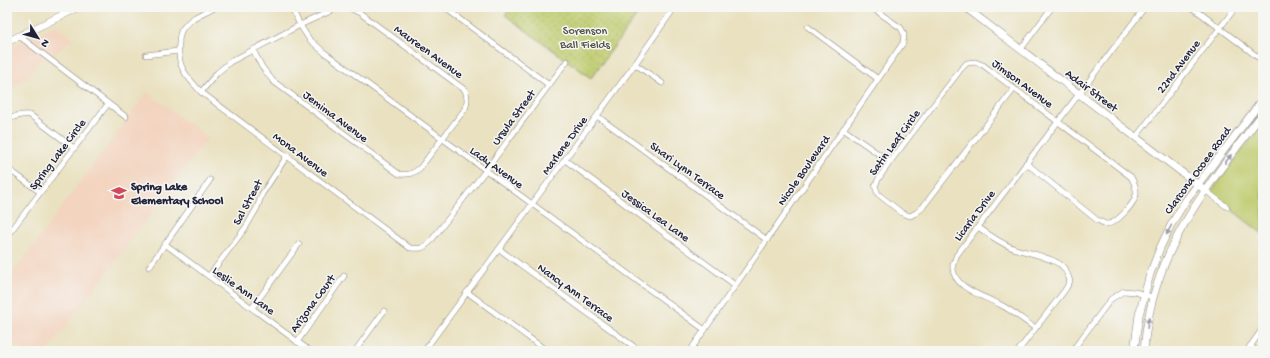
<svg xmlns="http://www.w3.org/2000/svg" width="1270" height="358" font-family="'Gochi Hand',sans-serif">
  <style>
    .built { fill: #f3d4bf }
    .grass { fill: #beca6c; stroke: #707654 }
    .park { fill: url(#park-dots); stroke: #707654 }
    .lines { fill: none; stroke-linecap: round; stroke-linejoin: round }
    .minor-casing { stroke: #86827e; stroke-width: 6 }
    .tertiary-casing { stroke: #86827e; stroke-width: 8 }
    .minor { stroke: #fff; stroke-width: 5 }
    .tertiary { stroke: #fff; stroke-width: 7 }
    .oneway { fill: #9c9ca7 }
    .labels { text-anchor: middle; stroke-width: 3; stroke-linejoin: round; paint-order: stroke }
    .park-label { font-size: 12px; fill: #51544a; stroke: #f6f6f2 }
    .street-label { font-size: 12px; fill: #22223b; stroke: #f6f6f2 }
    .poi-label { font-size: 12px; font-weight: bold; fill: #22223b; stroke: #f6f6f2; text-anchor: start }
  </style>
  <defs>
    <pattern id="park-dots" width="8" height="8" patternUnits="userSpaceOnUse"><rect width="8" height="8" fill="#beca6c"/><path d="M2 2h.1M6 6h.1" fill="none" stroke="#a3ad5e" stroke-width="1.8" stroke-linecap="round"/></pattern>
  </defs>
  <rect width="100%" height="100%" fill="#f6f6f2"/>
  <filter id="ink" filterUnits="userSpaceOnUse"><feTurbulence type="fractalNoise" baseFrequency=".025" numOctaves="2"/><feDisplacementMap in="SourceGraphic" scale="8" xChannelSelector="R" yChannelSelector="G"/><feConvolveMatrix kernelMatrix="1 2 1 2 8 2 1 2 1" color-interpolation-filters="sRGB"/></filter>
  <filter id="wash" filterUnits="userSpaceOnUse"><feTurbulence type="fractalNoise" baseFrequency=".012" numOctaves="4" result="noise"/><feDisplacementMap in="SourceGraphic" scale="16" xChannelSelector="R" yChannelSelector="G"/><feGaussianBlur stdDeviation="0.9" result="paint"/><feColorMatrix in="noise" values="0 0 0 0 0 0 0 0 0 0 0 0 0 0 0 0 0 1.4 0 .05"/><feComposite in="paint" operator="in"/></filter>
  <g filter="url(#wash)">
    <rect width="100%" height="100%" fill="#e9e1c0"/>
    <g class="built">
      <path d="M55,25L73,38L52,56L40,60L27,78L7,88V49Z"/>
      <path d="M147,92L208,138L48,351H25L7,338V281Z"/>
    </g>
    <path class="grass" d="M1263,123V234L1210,193Z"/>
    <path class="park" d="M511,7H643L591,78L505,15Z"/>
  </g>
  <g filter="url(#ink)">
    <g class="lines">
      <g class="minor-casing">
        <g id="minor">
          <path d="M215,7C203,13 191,17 183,28C180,32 179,37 179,43C177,67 185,75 201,92L410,248C421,249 422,249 430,242L486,170L567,61"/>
          <path d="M291,7L300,25L309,39L325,53L705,330"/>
          <path d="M444,7L549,85"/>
          <path d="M1192,7L1263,61"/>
          <path d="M808,27L878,79"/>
          <path d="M19,36L126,117"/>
          <path d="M1021,49L1052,7"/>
          <path d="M253,50L262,67L273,81L399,174C408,175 413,174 420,168L465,109C468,102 468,97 465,90L360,13L350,8L343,7"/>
          <path d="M146,55L178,51"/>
          <path d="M635,64L662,83"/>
          <path d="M1014,89L922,208L916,213L910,216L902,213L878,194L875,186L879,178L890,162L961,69L967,63L975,62L983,65L1131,177C1134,182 1137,188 1136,195C1134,204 1116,225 1106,224C1103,223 1100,221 1097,220L1026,163"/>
          <path d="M201,92L217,73L230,62L300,25L333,10L343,7"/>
          <path d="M597,116L767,240"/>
          <path d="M7,120C15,116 21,114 30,115L74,148"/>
          <path d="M843,129L890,162"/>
          <path d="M1136,137L1236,7"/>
          <path d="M565,160L735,285"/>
          <path d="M7,168L40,192"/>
          <path d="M1205,190L1227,207"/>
          <path d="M978,227C989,235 1000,243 1013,248C1027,253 1049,256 1061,265C1066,269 1068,275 1070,281L1065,290L1018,351"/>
          <path d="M7,236L108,104"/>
          <path d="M165,244L310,351"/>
          <path d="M499,249L640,351"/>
          <path d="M149,267L210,180"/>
          <path d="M209,276L246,227L257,208L262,194L287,156"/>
          <path d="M467,292L547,351"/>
          <path d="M252,308L299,244"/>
          <path d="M1035,328C1023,320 1012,310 999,304C983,296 950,287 953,264C954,262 956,258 956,256L1145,7"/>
          <path d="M297,342L344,276"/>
          <path d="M1250,346L1257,351"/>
          <path d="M355,351L384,311"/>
          <path d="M424,351L635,64L675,7"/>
          <path d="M690,351L903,43L904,34L901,28L871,7"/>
          <path d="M1072,351L1111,299L1124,291L1135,292L1152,297"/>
          <path d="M1247,351L1263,328"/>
        </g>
      </g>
      <g class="tertiary-casing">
        <g id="tertiary">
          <path d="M965,7L1205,190"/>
          <path d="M7,42L79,7"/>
          <path d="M1134,351L1139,315L1150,274L1160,248L1171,225L1186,200L1263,99"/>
          <path d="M1144,351C1151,252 1206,188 1263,113"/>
        </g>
      </g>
      <use href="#minor" class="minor"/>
      <use href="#tertiary" class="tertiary"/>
    </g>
    <defs><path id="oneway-solid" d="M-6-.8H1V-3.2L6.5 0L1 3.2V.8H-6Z"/></defs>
    <g class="oneway">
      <use href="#oneway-solid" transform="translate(1228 159) rotate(-53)"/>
      <use href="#oneway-solid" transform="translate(1169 230) rotate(117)"/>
      <use href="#oneway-solid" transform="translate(1148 323) rotate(-80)"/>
    </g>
  </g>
  <defs>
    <g id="school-bare" transform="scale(1.2)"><path d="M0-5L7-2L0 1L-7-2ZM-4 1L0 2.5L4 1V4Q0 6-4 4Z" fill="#d1495b" stroke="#f6f6f2" stroke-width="2.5" paint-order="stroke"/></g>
  </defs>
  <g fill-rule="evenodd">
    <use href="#school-bare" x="119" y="193"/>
  </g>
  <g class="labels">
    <g class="park-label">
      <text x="585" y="34">Sorenson<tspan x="585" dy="14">Ball Fields</tspan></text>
    </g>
    <g class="street-label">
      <text transform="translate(429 51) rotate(36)" y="4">Maureen Avenue</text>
      <text transform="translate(1178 66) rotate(-53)" y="4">22nd Avenue</text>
      <text transform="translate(1023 83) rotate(37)" y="4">Jimson Avenue</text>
      <text transform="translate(1092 90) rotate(37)" y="4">Adair Street</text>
      <text transform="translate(336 116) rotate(37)" y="4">Jemima Avenue</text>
      <text transform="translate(513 117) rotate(-54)" y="4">Ursula Street</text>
      <text transform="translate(894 142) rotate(-54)" y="4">Satin Leaf Circle</text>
      <text transform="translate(564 145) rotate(-54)" y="4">Marlene Drive</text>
      <text transform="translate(57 154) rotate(-53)" y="4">Spring Lake Circle</text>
      <text transform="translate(301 154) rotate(37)" y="4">Mona Avenue</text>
      <text transform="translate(497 167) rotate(36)" y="4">Lady Avenue</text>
      <text transform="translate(688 170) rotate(36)" y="4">Shari Lynn Terrace</text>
      <text transform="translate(803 170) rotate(-55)" y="4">Nicole Boulevard</text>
      <text transform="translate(1197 170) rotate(-54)" y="4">Clarcona Ocoee Road</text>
      <text transform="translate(247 202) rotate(-62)" y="4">Sal Street</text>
      <text transform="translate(656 215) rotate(36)" y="4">Jessica Lea Lane</text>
      <text transform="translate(974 215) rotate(-53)" y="4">Licaria Drive</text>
      <text transform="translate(244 290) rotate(36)" y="4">Leslie Ann Lane</text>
      <text transform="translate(576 292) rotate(36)" y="4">Nancy Ann Terrace</text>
      <text transform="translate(312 303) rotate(-54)" y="4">Arizona Court</text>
    </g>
    <g class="poi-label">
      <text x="131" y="190">Spring Lake<tspan x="131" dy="14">Elementary School</tspan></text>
    </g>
  </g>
  <rect width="1270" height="358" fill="none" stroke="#f6f6f2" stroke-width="24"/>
  <g transform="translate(38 38) rotate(127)" stroke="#f6f6f2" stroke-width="3" paint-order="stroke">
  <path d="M0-3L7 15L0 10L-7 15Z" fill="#22223b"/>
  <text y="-6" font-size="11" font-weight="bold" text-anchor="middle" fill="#22223b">N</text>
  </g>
</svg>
